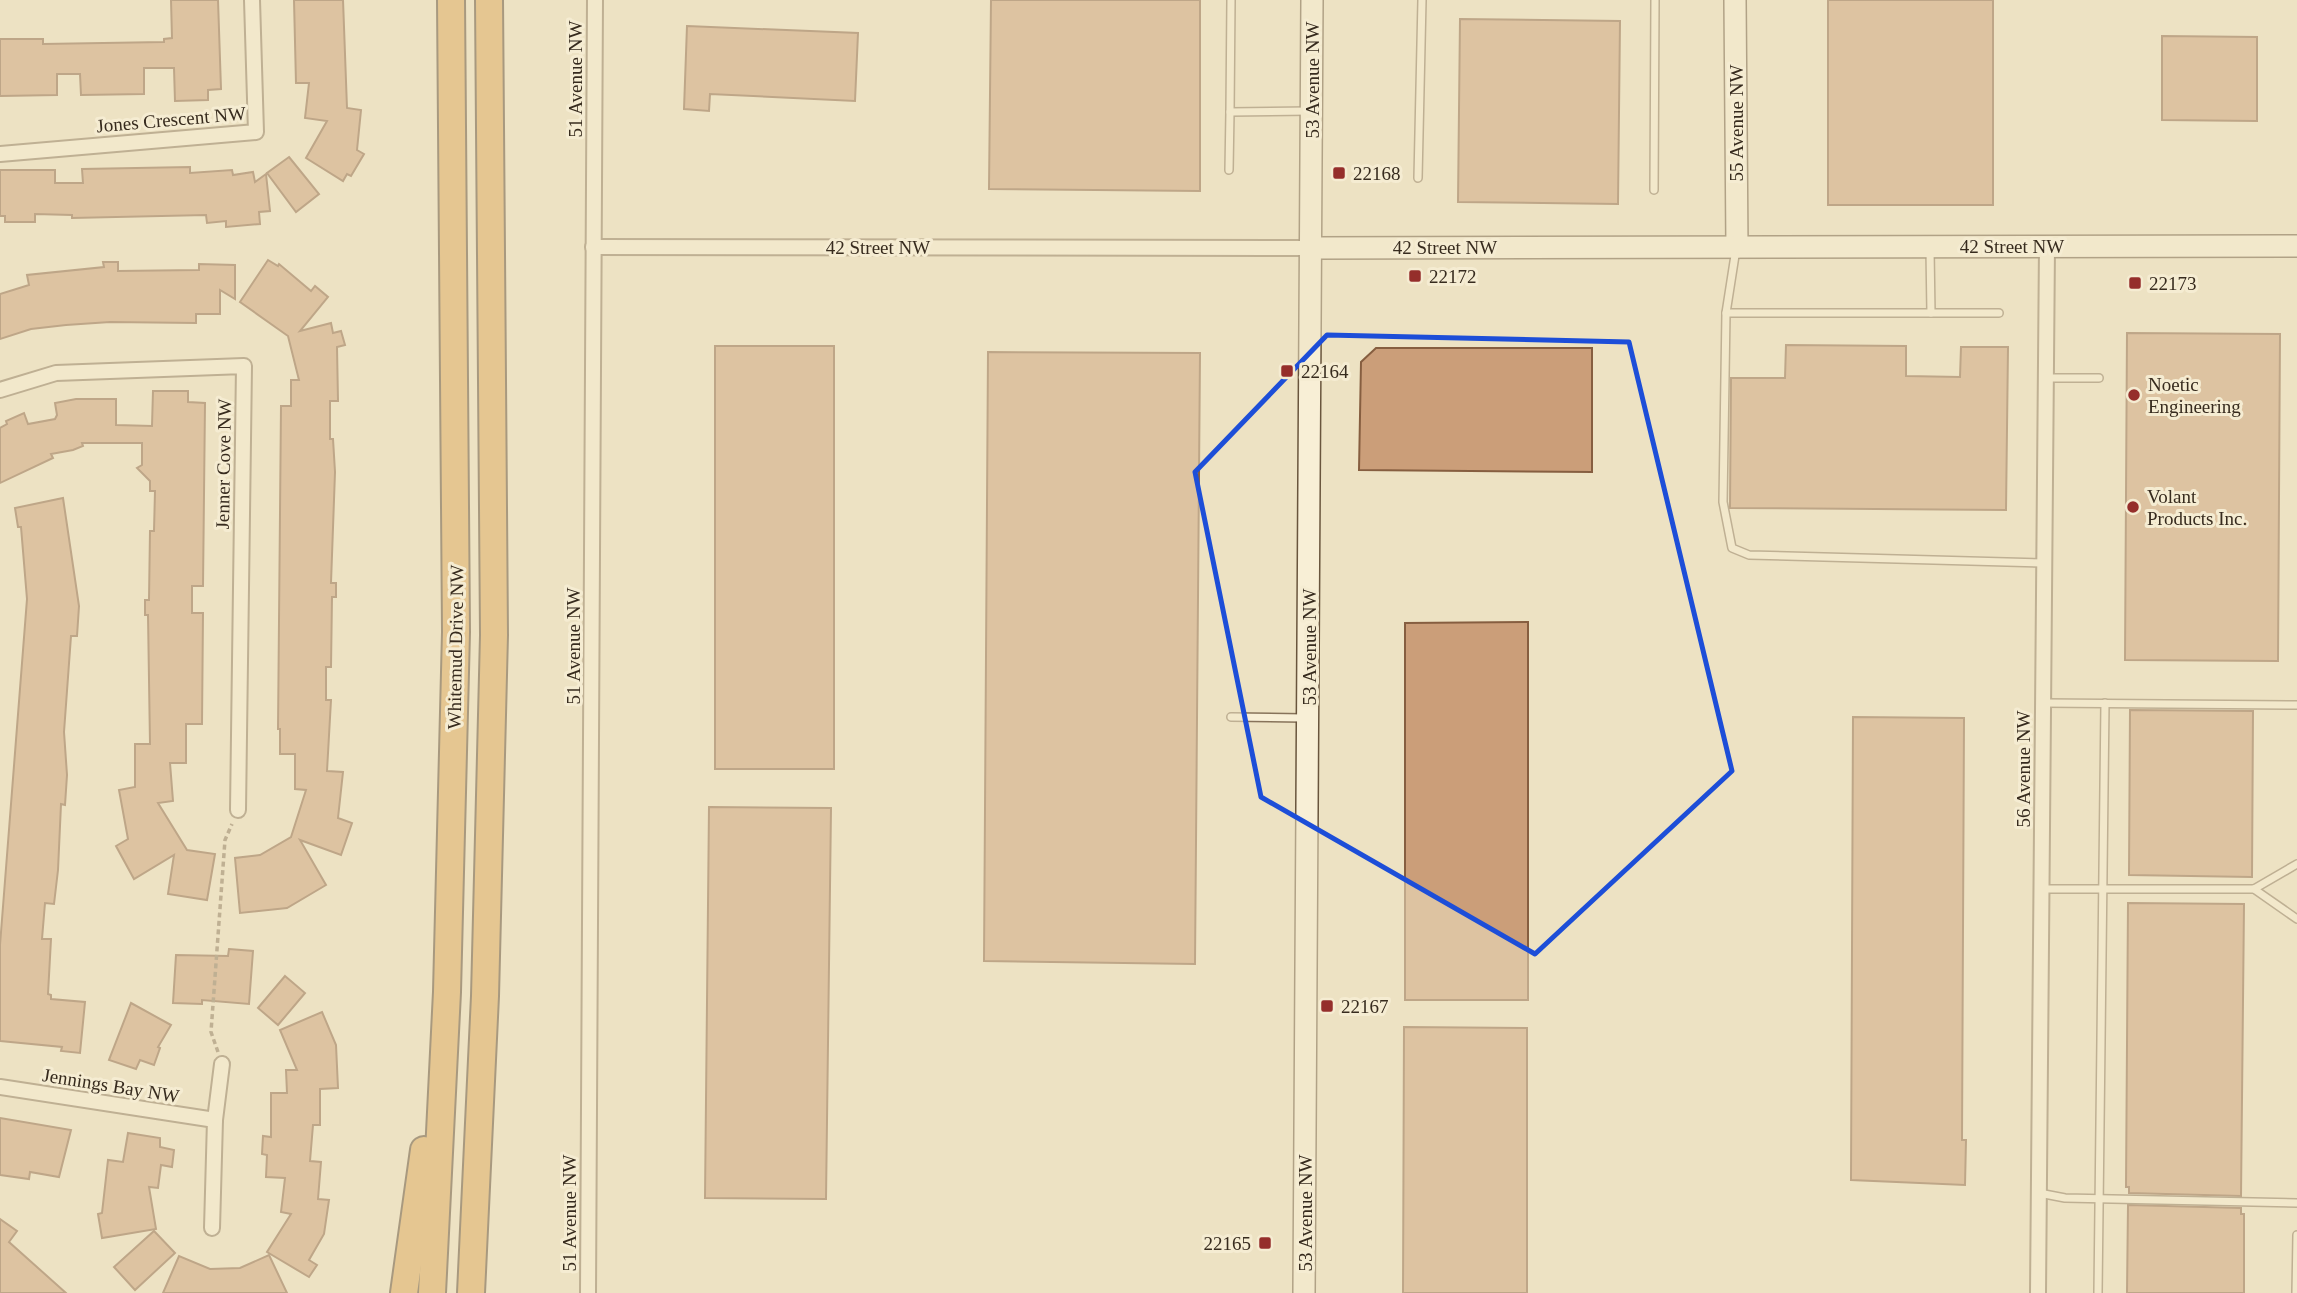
<svg xmlns="http://www.w3.org/2000/svg" width="2297" height="1293" font-family="Georgia,serif">
  <style>
    .building { fill: #cb9e79; stroke: #865e40; stroke-width: 2 }
    .lines { fill: none; stroke-linecap: round; stroke-linejoin: round }
    .lane-casing { stroke: #87735a; stroke-width: 10 }
    .street-casing { stroke: #87735a; stroke-width: 18 }
    .secondary-casing { stroke: #69553d; stroke-width: 24 }
    .highway-casing { stroke: #55422e; stroke-width: 30 }
    .path { stroke: #87735a; stroke-width: 3.5; stroke-dasharray: 5 3.5; stroke-linecap: butt }
    .lane { stroke: #f8efd6; stroke-width: 7 }
    .street { stroke: #f8efd6; stroke-width: 14 }
    .secondary { stroke: #f8efd6; stroke-width: 21 }
    .highway { stroke: #dba555; stroke-width: 26 }
    .marked { fill: none; stroke: #1d4ed8; stroke-width: 5; stroke-linejoin: round }
    .poi-dot { fill: #952e2b; stroke: #f5ecd2; stroke-width: 2.5 }
    .labels { text-anchor: middle; stroke-width: 6; stroke-linejoin: round; paint-order: stroke }
    .street-label { font-size: 19px; fill: #372b1e; stroke: #f5ecd2 }
    .poi-label { font-size: 19px; fill: #372b1e; stroke: #f5ecd2; text-anchor: start }
  </style>
  <rect width="100%" height="100%" fill="#ede2c3"/>
  <g class="building">
    <path d="M171,0H218L221,89L208,90V100L175,101L174,68H144V94L81,95L80,74H57V95L0,96V39H43V44L164,42V39L172,38Z"/>
    <path d="M294,0H343L347,108L361,110L357,150L364,154L351,176L347,174L343,181L306,158L327,121L305,118L309,83H296Z"/>
    <path d="M991,0H1200V191L989,189Z"/>
    <rect x="1828" y="0" width="165" height="205"/>
    <path d="M1460,19L1620,21L1618,204L1458,202Z"/>
    <path d="M687,26L858,33L855,101L710,94L709,111L684,109Z"/>
    <path d="M2162,36L2257,37V121L2162,120Z"/>
    <path d="M289,157L319,194L296,212L267,173Z"/>
    <path d="M190,167V173L232,170L233,175L253,172L255,182L266,174L270,211L259,212L260,224L226,227V221L207,223L206,215L72,218V215L35,214V222H5V216H0V170H55V183H83L82,169Z"/>
    <path d="M268,260L278,266L279,264L311,291L315,286L328,297L300,331L331,323L333,333L341,331L345,345L337,347L338,401H330V439H333L335,472L331,583H336V597H332L331,667H326V700H331L327,771L343,772L338,818L352,823L341,855L300,840L326,885L287,908L240,913L235,858L260,855L291,837L306,790L295,789V754H280V729H278L281,406H291V380H299L288,336L240,302Z"/>
    <path d="M103,262H118V271L199,270V264L235,265V299L220,290V314H196V323L110,322L66,325L31,329L0,339V294L29,285L27,275L104,267Z"/>
    <path d="M2127,333L2280,334L2278,661L2125,660Z"/>
    <path d="M1786,345L1906,346V376L1960,377L1961,347H2008L2006,510L1730,508L1731,378H1785Z"/>
    <rect x="715" y="346" width="119" height="423"/>
    <path d="M1376,348H1592V472L1359,470L1361,362Z"/>
    <path d="M988,352L1200,353L1195,964L984,961Z"/>
    <path d="M153,391H188V402L205,403L203,586H192V613H203L202,724H186V763H170L173,801L158,803L187,850L215,854L207,900L168,894L174,855L134,879L116,846L128,839L119,790L135,787V744H150L148,615H145V600H149L150,531H154L155,491H150V481L137,468L142,465V443H82L83,446L73,450L51,454L53,458L0,483V428L7,424L6,421L24,413L28,424L55,419L57,415L55,403L76,399H116V425L152,426Z"/>
    <path d="M63,498L79,606L77,636H71L64,732L67,775L65,805L61,804L58,870L54,904L45,903L42,939H51L48,994L51,995V999L85,1002L80,1053L61,1051L62,1047L0,1041V945L27,599L21,527H18L15,508Z"/>
    <path d="M1528,622V1000H1405V623Z"/>
    <path d="M2130,710L2253,711L2252,877L2129,875Z"/>
    <path d="M1853,717L1964,718L1962,1140H1966L1965,1185L1851,1180Z"/>
    <path d="M709,807L831,808L826,1199L705,1198Z"/>
    <path d="M2128,903L2244,904L2241,1196L2129,1193V1187H2126Z"/>
    <path d="M229,949L253,951L249,1004L202,1000V1004L173,1003L176,955L228,956Z"/>
    <path d="M285,976L305,993L278,1025L258,1008Z"/>
    <path d="M131,1003L171,1025L158,1047L160,1048L154,1065L140,1060L136,1069L109,1060Z"/>
    <path d="M322,1012L336,1045L338,1088L320,1089V1125H313L310,1161L321,1162L318,1199L329,1200L324,1234L309,1260L317,1265L309,1277L267,1252L291,1214L281,1212L285,1178L266,1177L267,1155L262,1154L263,1136L271,1137V1093H287L286,1070H297L280,1030Z"/>
    <path d="M1404,1027L1527,1028V1293H1403Z"/>
    <path d="M0,1118L71,1130L59,1177L30,1172L29,1179L0,1175Z"/>
    <path d="M128,1133L160,1138V1147L174,1150L172,1167L161,1165L158,1188L149,1187L156,1229L102,1238L98,1214L102,1213L108,1160L123,1162Z"/>
    <path d="M2128,1205L2241,1208V1214H2244V1293H2127Z"/>
    <path d="M0,1219L17,1231L9,1242L66,1293H0Z"/>
    <path d="M154,1231L175,1253L135,1290L114,1267Z"/>
    <path d="M269,1255L287,1293H163L179,1256L210,1269L240,1268Z"/>
  </g>
  <g class="lines">
    <g class="lane-casing">
      <g id="lane">
        <path d="M1231,0L1230,112L1310,111"/>
        <path d="M1229,170L1230,112"/>
        <path d="M1418,178L1422,0"/>
        <path d="M1654,190L1655,0"/>
        <path d="M1736,249L1726,313L1723,502L1732,548L1749,555L2044,563"/>
        <path d="M1930,250L1931,313"/>
        <path d="M1726,313H1999"/>
        <path d="M2046,378H2099"/>
        <path d="M2044,703L2297,705"/>
        <path d="M1231,717L1304,718"/>
        <path d="M2042,889H2254L2297,864"/>
        <path d="M2254,889L2297,919"/>
        <path d="M2039,1193L2065,1198L2297,1203"/>
        <path d="M2098,1293L2105,703"/>
        <path d="M2296,1293L2297,1235"/>
      </g>
    </g>
    <g class="street-casing">
      <g id="street">
        <path d="M0,154L256,132L252,0"/>
        <path d="M593,247L1312,248"/>
        <path d="M0,390L56,373L244,366L238,810"/>
        <path d="M0,1087L215,1120"/>
        <path d="M212,1228L215,1120L222,1064"/>
        <path d="M588,1293L595,0"/>
        <path d="M2038,1293L2047,246"/>
      </g>
    </g>
    <g class="secondary-casing">
      <g id="secondary">
        <path d="M1735,0L1737,247"/>
        <path d="M1312,248L2297,246"/>
        <path d="M1304,1293L1312,0"/>
      </g>
    </g>
    <g class="highway-casing">
      <g id="highway">
        <path d="M404,1293L424,1150"/>
        <path d="M432,1293L447,992L456,632L451,0"/>
        <path d="M471,1293L485,996L494,635L489,0"/>
      </g>
    </g>
    <path class="path" d="M218,1052L211,1032L225,840L232,824"/>
    <use href="#lane" class="lane"/>
    <use href="#street" class="street"/>
    <use href="#secondary" class="secondary"/>
    <use href="#highway" class="highway"/>
  </g>
  <path d="M0 0H2297V1293H0ZM1327,335L1629,342L1732,771L1535,954L1261,797L1195,472Z" fill="#ede2c3" fill-opacity=".55" fill-rule="evenodd"/>
  <path class="marked" d="M1327,335L1629,342L1732,771L1535,954L1261,797L1195,472Z"/>
  <g class="poi-dot">
    <rect x="1332" y="166" width="14" height="14" rx="3.5"/>
    <rect x="1408" y="269" width="14" height="14" rx="3.5"/>
    <rect x="2128" y="276" width="14" height="14" rx="3.5"/>
    <rect x="1280" y="364" width="14" height="14" rx="3.5"/>
    <circle cx="2134" cy="395" r="7"/>
    <circle cx="2133" cy="507" r="7"/>
    <rect x="1320" y="999" width="14" height="14" rx="3.5"/>
    <rect x="1258" y="1236" width="14" height="14" rx="3.5"/>
  </g>
  <g class="labels">
    <g class="street-label">
      <text transform="translate(575 79) rotate(-90)" y="7">51 Avenue NW</text>
      <text transform="translate(1312 80) rotate(-90)" y="7">53 Avenue NW</text>
      <text transform="translate(171 119) rotate(-5)" y="7">Jones Crescent NW</text>
      <text transform="translate(1736 123) rotate(-90)" y="7">55 Avenue NW</text>
      <text x="2012" y="253">42 Street NW</text>
      <text x="878" y="254">42 Street NW</text>
      <text x="1445" y="254">42 Street NW</text>
      <text transform="translate(223 464) rotate(-89)" y="7">Jenner Cove NW</text>
      <text transform="translate(573 646) rotate(-90)" y="7">51 Avenue NW</text>
      <text transform="translate(455 647) rotate(-89)" y="7">Whitemud Drive NW</text>
      <text transform="translate(1309 647) rotate(-90)" y="7">53 Avenue NW</text>
      <text transform="translate(2023 769) rotate(-90)" y="7">56 Avenue NW</text>
      <text transform="translate(111 1085) rotate(9)" y="7">Jennings Bay NW</text>
      <text transform="translate(569 1213) rotate(-90)" y="7">51 Avenue NW</text>
      <text transform="translate(1305 1213) rotate(-90)" y="7">53 Avenue NW</text>
    </g>
    <g class="poi-label">
      <text x="1353" y="180">22168</text>
      <text x="1429" y="283">22172</text>
      <text x="2149" y="290">22173</text>
      <text x="1301" y="378">22164</text>
      <text x="2148" y="391">Noetic<tspan x="2148" dy="22">Engineering</tspan></text>
      <text x="2147" y="503">Volant<tspan x="2147" dy="22">Products Inc.</tspan></text>
      <text x="1341" y="1013">22167</text>
      <text x="1251" y="1250" text-anchor="end">22165</text>
    </g>
  </g>
</svg>
